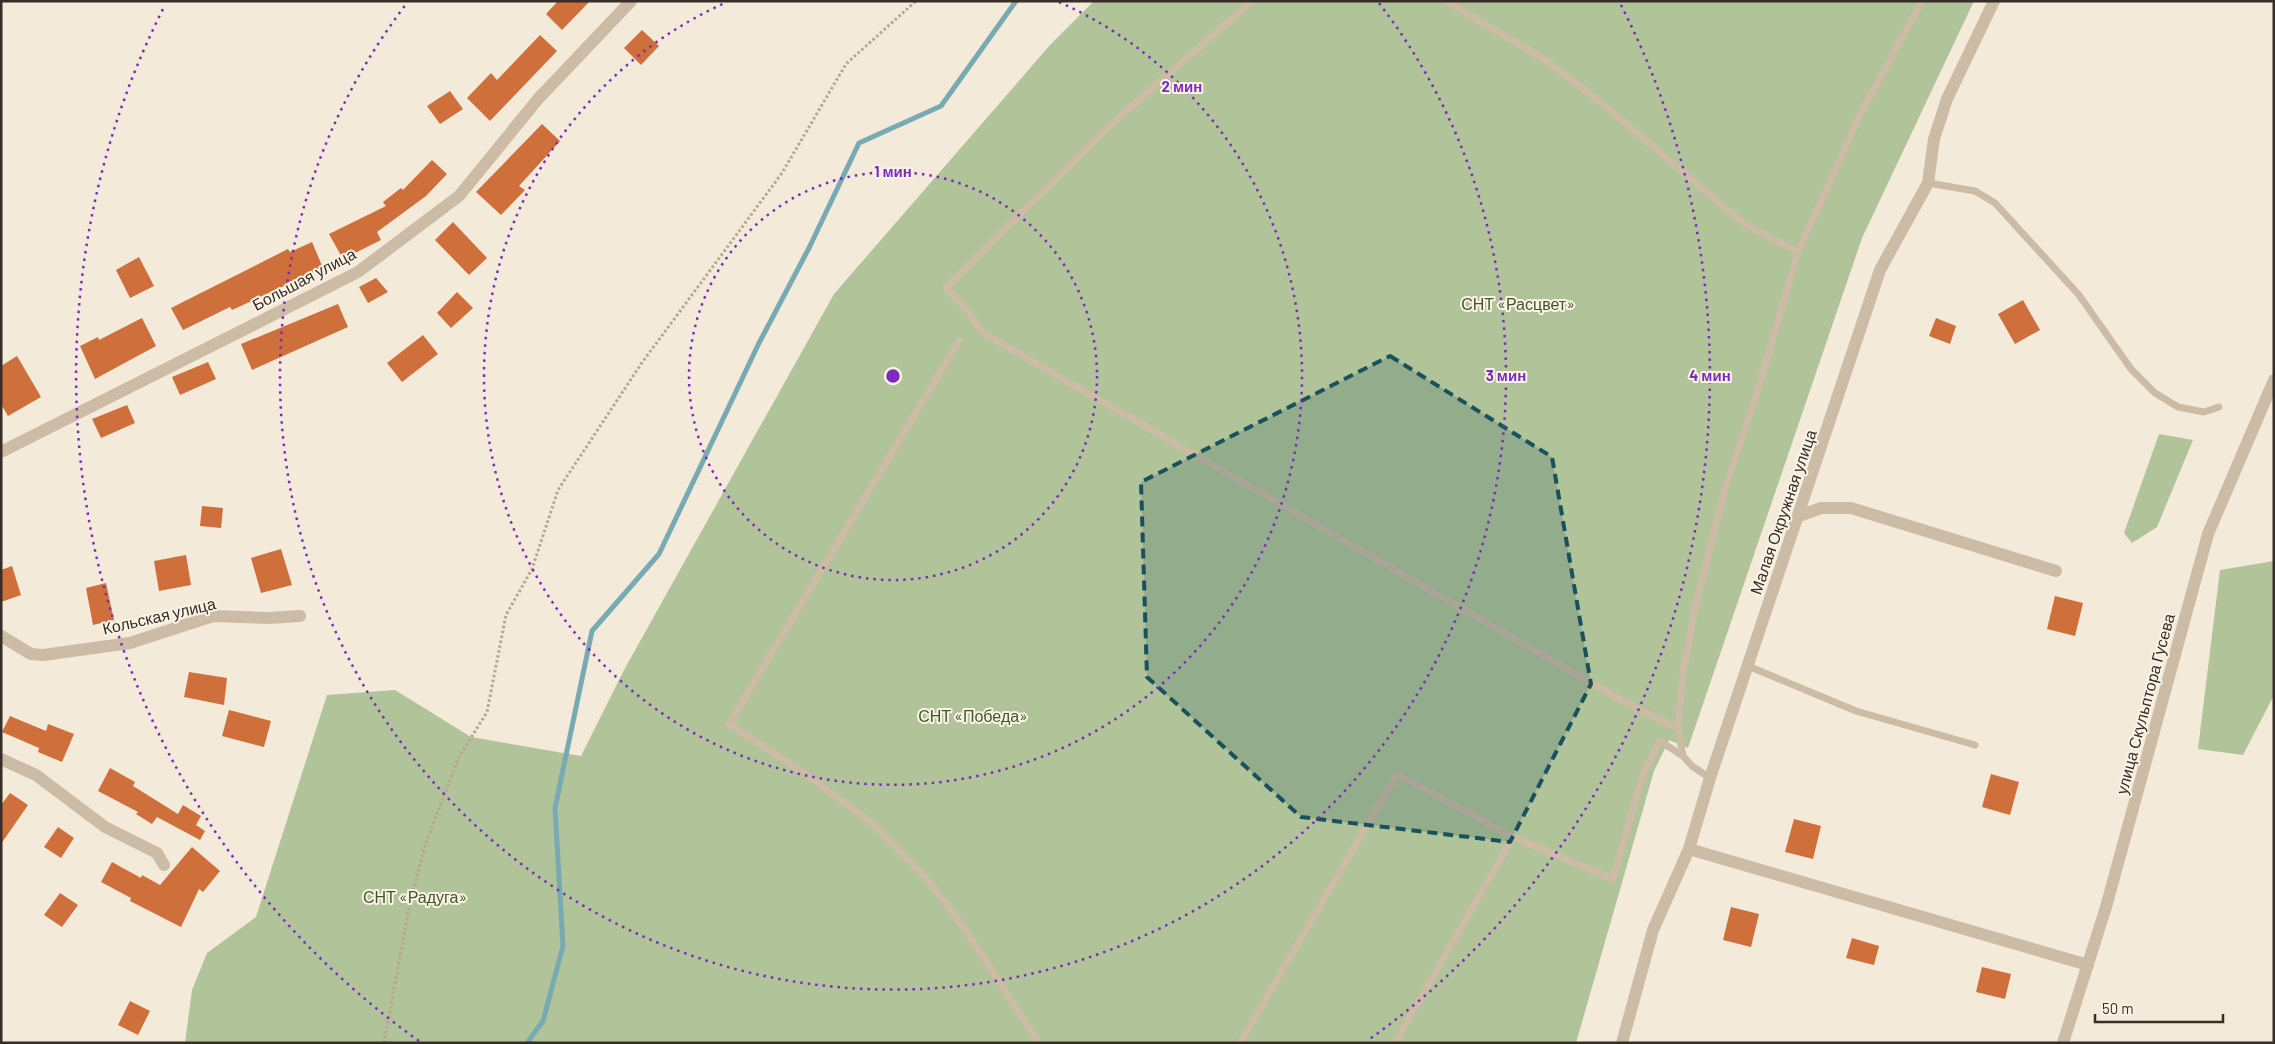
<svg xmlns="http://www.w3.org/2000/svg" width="2275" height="1044" font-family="Barlow,sans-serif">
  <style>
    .green { fill: #b1c399 }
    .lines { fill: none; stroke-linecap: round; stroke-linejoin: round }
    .stream { stroke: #77aab2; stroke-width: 5 }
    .building { fill: #cf6f3c }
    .path { stroke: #b8a58f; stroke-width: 3; stroke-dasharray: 2.5 2.5; stroke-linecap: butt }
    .lane { stroke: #ccbba5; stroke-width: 7 }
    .street { stroke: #ccbba5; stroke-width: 12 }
    .marked { fill: #19515c; fill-opacity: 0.2; stroke: #19515c; stroke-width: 4; stroke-dasharray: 10 6; stroke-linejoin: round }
    .ring { fill: none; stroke: #7b2cbf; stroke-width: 2.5; stroke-dasharray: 2.5 5 }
    .labels { text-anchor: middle; stroke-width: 4; stroke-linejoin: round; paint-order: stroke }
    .street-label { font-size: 16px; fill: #372e27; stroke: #fbf3e6 }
    .park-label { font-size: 16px; fill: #415729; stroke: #fbf3e6 }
    .centre { fill: #7b2cbf; stroke: #fbf3e6; stroke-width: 2.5 }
    .ring-label { font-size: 15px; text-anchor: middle; font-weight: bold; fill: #7b2cbf; stroke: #fbf3e6; stroke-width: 4; stroke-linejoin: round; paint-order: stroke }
  </style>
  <rect width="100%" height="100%" fill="#f3eada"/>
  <g class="green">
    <path d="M1094,1H1974L1862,238L1688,748L1669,740L1654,771L1576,1043H185L192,990L207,953L256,917L327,695L395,690L471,737L581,756L624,670L834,294L1050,45Z"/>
    <path d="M2159,434L2193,440L2157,527L2132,543L2124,533Z"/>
    <path d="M2274,561V695L2243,755L2198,749L2220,570Z"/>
  </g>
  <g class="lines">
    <path class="stream" d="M527,1043L543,1021L563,946L555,808L592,631L659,554L759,343L809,248L859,143L941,106L1016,1"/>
  </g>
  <g class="building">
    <path d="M558,1H590L562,30L546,14Z"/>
    <path d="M642,30L659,46L641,65L624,48Z"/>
    <path d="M540,35L557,51L490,121L467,98L491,73L497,80Z"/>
    <path d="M450,91L463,109L440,124L427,106Z"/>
    <path d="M542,124L560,141L519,186L525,190L501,215L476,192Z"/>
    <path d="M432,160L447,174L426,196L377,232L381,240L343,259L329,234L386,206L383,202L401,188L403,190Z"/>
    <path d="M453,222L487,258L469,275L435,240Z"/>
    <path d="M312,242L323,268L232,310L230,307L183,330L171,308L288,249L290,252Z"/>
    <path d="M139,257L154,286L130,298L116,270Z"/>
    <path d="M376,278L388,292L368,303L359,287Z"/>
    <path d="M457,292L473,308L451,328L437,313Z"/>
    <path d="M2023,300L2040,330L2015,344L1998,314Z"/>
    <path d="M338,304L348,327L252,370L241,344Z"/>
    <path d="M142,318L156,346L95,379L80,346L98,337L99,340Z"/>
    <path d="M1936,318L1956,326L1950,344L1929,336Z"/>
    <path d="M423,335L438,354L402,382L387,363Z"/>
    <path d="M17,356L41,397L8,416L1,404V366Z"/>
    <path d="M208,362L216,379L180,395L172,377Z"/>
    <path d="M127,405L135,423L101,438L92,419Z"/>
    <path d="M202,506L223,508L221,528L200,526Z"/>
    <path d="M281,549L292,585L261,593L251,558Z"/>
    <path d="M186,555L191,585L159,591L154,561Z"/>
    <path d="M12,566L21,595L1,602V570Z"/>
    <path d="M106,583L114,620L93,625L86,588Z"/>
    <path d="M2055,596L2083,603L2075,636L2047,629Z"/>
    <path d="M189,672L227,678L224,705L184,697Z"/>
    <path d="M229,710L271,721L264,747L222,736Z"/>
    <path d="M10,716L46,731L48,724L74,734L62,762L38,752L39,748L2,732Z"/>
    <path d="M110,768L135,782L133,786L178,814L183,805L201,816L196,825L205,831L200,840L157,817L152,824L136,814L138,812L98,791Z"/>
    <path d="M1991,774L2019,782L2010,815L1982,807Z"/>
    <path d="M10,793L28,805L1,844V805Z"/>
    <path d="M1794,819L1821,826L1813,859L1785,852Z"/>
    <path d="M58,827L74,838L61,858L44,847Z"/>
    <path d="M192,847L220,871L203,892L199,889L181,927L130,901L131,898L101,882L112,862L141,878L142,875L160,885Z"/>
    <path d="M60,893L78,905L62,927L44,915Z"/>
    <path d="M1731,907L1759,914L1751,947L1723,940Z"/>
    <path d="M1852,938L1879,946L1874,965L1846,958Z"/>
    <path d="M1982,967L2011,974L2005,999L1976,992Z"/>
    <path d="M130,1001L150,1011L138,1035L118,1025Z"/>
  </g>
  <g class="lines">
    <path class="path" d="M384,1043L409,908L425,845L459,757L487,712L506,615L532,569L558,490L641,364L782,173L846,64L916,1"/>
    <g class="lane">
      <path d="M1252,1L1107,128L946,288L967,310L983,333L1621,700L1678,729"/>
      <path d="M1446,1L1547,61L1604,105L1743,223L1798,252"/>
      <path d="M1928,183L1975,191L1995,203L2079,295L2131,369L2155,393L2178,407L2204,412L2219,407"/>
      <path d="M959,341L729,724L804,773L873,824L927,879L963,926L1039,1043"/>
      <path d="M1748,666L1856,711L1975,745"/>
      <path d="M1710,778L1692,766L1683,756L1678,729L1683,672L1696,604L1725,488L1757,393L1798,252L1860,115L1922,1"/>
      <path d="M1240,1043L1397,774L1513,837L1613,879L1643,774L1660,741L1683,756"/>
      <path d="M1395,1043L1513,837"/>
    </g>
    <g class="street">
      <path d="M1,452L358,272L459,196L538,99L631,1"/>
      <path d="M1799,516L1821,508H1851L2056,571"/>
      <path d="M1,636L31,654L43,655L130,643L213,616L269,618L300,616"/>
      <path d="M1,759L36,775L105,827L157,853L164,865"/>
      <path d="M1689,849L2088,965"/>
      <path d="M1622,1043L1653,930L1689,849L1710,778L1880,270L1928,183L1934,139L1947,99L1994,1"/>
      <path d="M2063,1043L2106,907L2208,534L2274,380"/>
    </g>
  </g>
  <path class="marked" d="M1390,356L1552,457L1591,684L1510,842L1301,817L1147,677L1141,482Z"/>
  <g class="ring">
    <circle cx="893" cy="376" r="204"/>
    <path d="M1059 2A409 409 0 1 1 727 2"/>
    <path d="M1379 3A613 613 0 1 1 407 3"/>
    <path d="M419 1041A817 817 0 0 1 165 5M1621 5A817 817 0 0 1 1367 1041"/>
  </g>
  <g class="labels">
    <g class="street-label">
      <text transform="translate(304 279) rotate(-28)" y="6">Большая улица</text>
      <text transform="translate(1783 512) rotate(-71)" y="6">Малая Окружная улица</text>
      <text transform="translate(159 616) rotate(-13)" y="6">Кольская улица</text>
      <text transform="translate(2145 704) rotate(-75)" y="6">улица Скульптора Гусева</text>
    </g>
    <g class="park-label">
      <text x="1518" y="310">СНТ «Расцвет»</text>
      <text x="973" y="722">СНТ «Победа»</text>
      <text x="415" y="903">СНТ «Радуга»</text>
    </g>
  </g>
  <circle cx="893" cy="376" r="8" class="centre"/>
  <g class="ring-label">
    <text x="1182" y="92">2 мин</text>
    <text x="893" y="177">1 мин</text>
    <text x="1506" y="381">3 мин</text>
    <text x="1710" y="381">4 мин</text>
  </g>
  <rect width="2275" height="1044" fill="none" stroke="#372e27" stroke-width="5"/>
  <path d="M2095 1014v8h128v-8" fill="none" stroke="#372e27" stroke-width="2.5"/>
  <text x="2102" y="1014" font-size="15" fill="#372e27" stroke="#fbf3e6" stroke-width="4" paint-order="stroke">50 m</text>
</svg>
